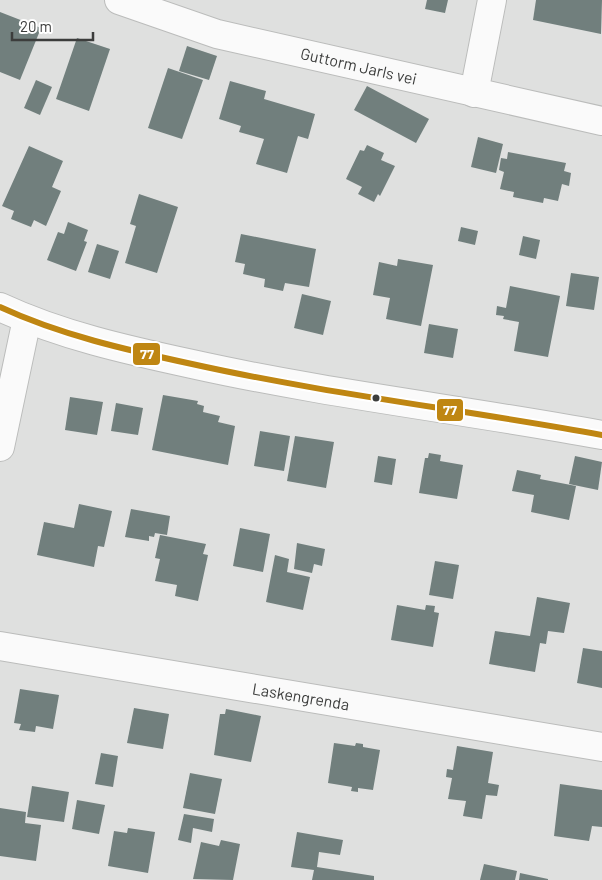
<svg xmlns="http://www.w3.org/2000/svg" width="602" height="880" font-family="Barlow,sans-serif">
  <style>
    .building { fill: #717f7d }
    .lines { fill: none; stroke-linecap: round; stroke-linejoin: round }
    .minor-casing { stroke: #bbbcbb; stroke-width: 30 }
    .minor { stroke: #fafafa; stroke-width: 28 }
    .bus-1-casing { stroke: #fff; stroke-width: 10 }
    .bus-1 { stroke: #bf8612; stroke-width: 6 }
    .bus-dot { fill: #3c3d3c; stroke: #fff; stroke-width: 2 }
    .labels { text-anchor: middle; stroke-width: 5; stroke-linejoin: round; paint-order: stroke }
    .street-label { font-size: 16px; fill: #3c3d3c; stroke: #fff }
    .line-badge { stroke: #fff; stroke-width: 2 }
    .badge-label { font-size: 14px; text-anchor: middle; font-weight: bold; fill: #fff }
  </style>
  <rect width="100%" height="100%" fill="#dfe0df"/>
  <g class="building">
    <path d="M427,0H448L445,13L425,9Z"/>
    <path d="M536,0H602L601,34L533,20Z"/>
    <path d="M0,12L41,28L20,80L0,72Z"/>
    <path d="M77,38L110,49L89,111L56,99Z"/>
    <path d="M187,46L217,56L209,80L179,71Z"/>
    <path d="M168,68L203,80L182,139L148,128Z"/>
    <path d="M36,80L52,87L40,115L24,108Z"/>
    <path d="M230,81L266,91L264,99L315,114L308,139L298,136L287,173L256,164L264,139L239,132L241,126L219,119Z"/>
    <path d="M367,86L429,119L416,143L354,110Z"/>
    <path d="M478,137L503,144L496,173L471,167Z"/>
    <path d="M367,145L384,153L381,160L395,166L380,196L378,194L374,202L358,194L362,187L346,179L360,150L364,151Z"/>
    <path d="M29,146L63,161L52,187L61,191L46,226L34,220L31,227L11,219L14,211L2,206Z"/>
    <path d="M508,152L566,163L564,171L571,173L569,186L562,184L558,201L544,198L543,203L513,197L514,192L500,189L504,172L499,170L501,158L507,159Z"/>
    <path d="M139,194L178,207L157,273L125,263L136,226L130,224Z"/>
    <path d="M68,222L88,230L84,241L87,242L76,271L47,260L58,232L64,234Z"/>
    <path d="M461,227L478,231L475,245L458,241Z"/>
    <path d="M241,234L316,249L309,287L285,283L283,291L264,287L265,279L243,274L245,264L235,262Z"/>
    <path d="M523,236L540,240L536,259L519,255Z"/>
    <path d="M97,244L119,251L110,279L88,272Z"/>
    <path d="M398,259L433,265L421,326L386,319L390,298L373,295L379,262L397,266Z"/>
    <path d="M571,273L599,277L594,310L566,306Z"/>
    <path d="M510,286L560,296L548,357L514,351L519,322L503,319L504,316L496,315L497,306L506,308Z"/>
    <path d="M302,294L331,301L323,335L294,328Z"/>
    <path d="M429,324L458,329L453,358L424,353Z"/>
    <path d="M163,395L198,401L197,404L204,406L203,412L220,416L218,422L235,426L228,465L152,450Z"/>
    <path d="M70,397L103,402L97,435L65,430Z"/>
    <path d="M116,403L143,408L138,435L111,431Z"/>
    <path d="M260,431L290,436L284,471L254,466Z"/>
    <path d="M295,436L334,442L326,488L287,481Z"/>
    <path d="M429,453L441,455L440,461L463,465L457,499L419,493L425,458H428Z"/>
    <path d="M378,456L396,459L392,485L374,482Z"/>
    <path d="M575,456L602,462L598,490L569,484Z"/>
    <path d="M517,470L541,475L540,479L576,486L569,520L531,512L534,495L512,491Z"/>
    <path d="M79,504L112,511L104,547L98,546L94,567L37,555L44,522L74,528Z"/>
    <path d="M131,509L170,516L167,535L155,533L154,537L149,536V541L125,537Z"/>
    <path d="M240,528L270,534L263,572L233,566Z"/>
    <path d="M160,535L206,544L203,554L208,555L198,601L175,596L177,585L155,581L160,559L155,558Z"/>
    <path d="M297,543L325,549L322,566L314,564L312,573L294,569Z"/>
    <path d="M275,555L289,559L287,572L310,577L303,610L266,602Z"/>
    <path d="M435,561L459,565L453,599L429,595Z"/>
    <path d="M537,597L570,603L564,633L548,631L546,644L540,643L535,672L489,664L495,631L530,636Z"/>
    <path d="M397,605L425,610L426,605L435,606L434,612L439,613L433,647L391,640Z"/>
    <path d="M583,648L602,651V688L577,683Z"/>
    <path d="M20,689L59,695L53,729L36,726L35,732L19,730L21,724L14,723Z"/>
    <path d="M134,708L169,714L163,749L127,743Z"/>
    <path d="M226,709L261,716L251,762L214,755L220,714H225Z"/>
    <path d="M334,743L355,746L356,743L363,744V747L380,750L373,790L358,788V792L351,791L352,787L328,783Z"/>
    <path d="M457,746L493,752L488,783L499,785L497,796L486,795L482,819L463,816L466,801L448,799L452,778L446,777L447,769L453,770Z"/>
    <path d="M101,753L118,756L113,787L95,784Z"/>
    <path d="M190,773L222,779L215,814L183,808Z"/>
    <path d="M560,784L602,790V827L592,826L589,841L554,836Z"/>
    <path d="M32,786L69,792L64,822L27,817Z"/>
    <path d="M77,800L105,805L99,834L72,829Z"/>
    <path d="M0,808L26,812L25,823L41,825L36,861L0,856Z"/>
    <path d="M184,814L214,819L212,832L193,828L191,843L178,840Z"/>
    <path d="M128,828L155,832L148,873L108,866L114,831L127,833Z"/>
    <path d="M297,832L343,840L340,855L319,852L317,867L374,876V880H312L314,870L291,867Z"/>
    <path d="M221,840L240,844L233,880L193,879L201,842L219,846Z"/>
    <path d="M484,864L517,871L515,880H480Z"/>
    <path d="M520,873L548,879V880H519Z"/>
  </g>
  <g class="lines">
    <g class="minor-casing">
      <g id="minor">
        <path id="s1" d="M119,0L217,34L602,121"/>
        <path d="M474,93L492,0"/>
        <path d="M0,307C60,335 127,350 192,364C327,394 466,410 602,435"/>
        <path d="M0,447L27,319"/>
        <path id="s2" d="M0,646L602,747"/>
      </g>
    </g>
    <use href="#minor" class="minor"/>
    <g class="bus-1-casing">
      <path id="bus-1" d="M0,307C60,335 127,350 192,364C327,394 466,410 602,435"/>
    </g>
    <use href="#bus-1" class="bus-1"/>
  </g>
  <circle class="bus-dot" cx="376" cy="398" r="4.5"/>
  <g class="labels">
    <g class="street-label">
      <text dy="6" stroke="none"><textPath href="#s1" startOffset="249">Guttorm Jarls vei</textPath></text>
      <text dy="6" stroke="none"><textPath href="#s2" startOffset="305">Laskengrenda</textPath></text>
    </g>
  </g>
  <g class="line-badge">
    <rect x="132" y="342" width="29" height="24" rx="5" fill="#bf8612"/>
    <rect x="436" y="398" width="28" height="24" rx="5" fill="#bf8612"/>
  </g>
  <g class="badge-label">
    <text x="147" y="359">77</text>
    <text x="450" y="415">77</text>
  </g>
  <path d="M12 32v8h81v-8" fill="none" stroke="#3c3d3c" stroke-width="2.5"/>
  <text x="20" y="32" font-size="15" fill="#3c3d3c" stroke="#ffffff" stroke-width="4" paint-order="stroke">20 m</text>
</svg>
